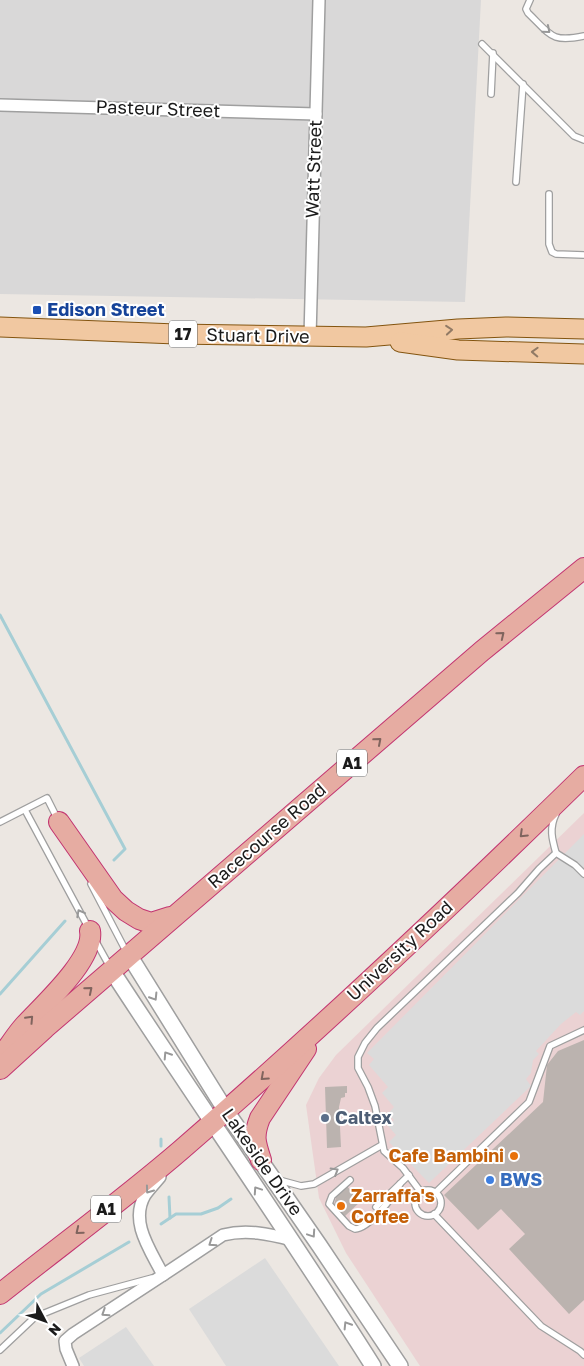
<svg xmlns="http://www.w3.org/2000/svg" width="584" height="1366" font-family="'Golos Text',sans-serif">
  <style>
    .residential { fill: #d9d8d8 }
    .commercial { fill: #ebd2d3 }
    .parking { fill: #dbdbdb }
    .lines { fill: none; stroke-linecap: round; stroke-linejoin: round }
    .stream { stroke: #a6ced5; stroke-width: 3 }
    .building { fill: #bbb3af }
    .service-casing { stroke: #9f9f9f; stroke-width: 8 }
    .minor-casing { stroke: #9f9f9f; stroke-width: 14 }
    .tertiary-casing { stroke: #9f9f9f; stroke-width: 18 }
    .primary-casing { stroke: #83540f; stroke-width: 21 }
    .trunk-casing { stroke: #c33571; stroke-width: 22 }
    .service { stroke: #fff; stroke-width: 5.5 }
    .minor { stroke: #fff; stroke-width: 11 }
    .tertiary { stroke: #fff; stroke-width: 15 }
    .primary { stroke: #f1c8a1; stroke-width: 19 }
    .trunk { stroke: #e6aca2; stroke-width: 20 }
    .oneway { stroke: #989898 }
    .oneway2 { stroke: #917a65 }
    .oneway3 { stroke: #80645e }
    .transit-dot { fill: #1a4fb4; stroke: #fff; stroke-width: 2 }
    .service-dot { fill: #5c6f8a; stroke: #fff; stroke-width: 2 }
    .food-dot { fill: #e8710a; stroke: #fff; stroke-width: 2 }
    .shop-dot { fill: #3f7fe0; stroke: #fff; stroke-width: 2 }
    .labels { text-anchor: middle; stroke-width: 4; stroke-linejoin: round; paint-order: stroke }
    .shield { fill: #fff; stroke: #5f5f5f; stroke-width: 1 }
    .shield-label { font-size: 16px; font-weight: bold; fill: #1b1b1b }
    .street-label { font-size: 18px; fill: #1b1b1b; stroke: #fff }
    .transit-label { font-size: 18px; font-weight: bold; fill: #164399; stroke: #fff; text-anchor: start }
    .service-label { font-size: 18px; font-weight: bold; fill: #4e5e75; stroke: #fff; text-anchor: start }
    .food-label { font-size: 18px; font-weight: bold; fill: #c56008; stroke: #fff; text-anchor: end }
    .shop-label { font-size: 18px; font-weight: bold; fill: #366cbe; stroke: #fff; text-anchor: start }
  </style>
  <rect width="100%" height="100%" fill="#ece7e2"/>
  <path class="residential" d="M0,0H481L465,302L0,294Z"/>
  <path class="commercial" d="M584,813V1366H420L346,1253L319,1198L306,1105L319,1078L336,1055Z"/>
  <g class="parking">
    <path d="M584,834V1011L580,1015L576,1012L561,1024L536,1051L539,1054L533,1060L531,1073L526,1079L531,1086L429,1183L389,1142L396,1135L388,1126L394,1120L388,1114L394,1107L382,1093L388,1087L369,1065L374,1059L367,1053Z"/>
    <path d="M265,1258L339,1366H226L189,1309Z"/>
    <path d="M126,1327L154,1366H84L79,1358Z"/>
  </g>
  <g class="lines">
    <g class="stream">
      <path d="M0,615L125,849L114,860"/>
      <path d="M0,994L65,921"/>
      <path d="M161,1139V1146"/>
      <path d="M169,1197L170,1218"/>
      <path d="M161,1224L176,1214H201L218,1208L231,1199"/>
      <path d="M0,1333L41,1294L129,1242"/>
    </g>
  </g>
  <g class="building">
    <path d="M584,1040V1300L569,1314L509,1249L525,1234L501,1209L478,1230L444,1195L543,1102L547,1065L558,1051Z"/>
    <path d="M347,1086V1093H345V1097L341,1098L339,1107L341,1147L327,1148L325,1087Z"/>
    <path d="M343,1182L361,1201L345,1216L334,1204L336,1198L331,1193Z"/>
  </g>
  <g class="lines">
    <g class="service-casing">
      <g id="service">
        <path d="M530,0L526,9L528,13C551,35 551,43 584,36"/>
        <path d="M482,44L574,136L584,140"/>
        <path d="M491,94L493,53"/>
        <path d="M516,182L523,84"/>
        <path d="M549,194V244L552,252L556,254L584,255"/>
        <path d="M25,810L88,927"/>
        <path d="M556,814C549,828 552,839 556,853"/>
        <path d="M0,822L47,798L58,820"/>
        <path d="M91,884L127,953"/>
        <path d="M95,940L110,967"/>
        <path d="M279,1180L301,1186L314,1184L382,1145"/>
        <path d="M350,1180L332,1196L329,1204L349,1226L355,1229C370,1228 393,1197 400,1184"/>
        <circle cx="428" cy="1203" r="13"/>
        <path d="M420,1191L403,1168L384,1151L375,1106L368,1087L358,1068V1057L365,1043L377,1028L518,893L539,869L556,853L575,865L584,874"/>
        <path d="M436,1192L529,1102L550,1046L584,1030"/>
        <path d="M376,1207L409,1175"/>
        <path d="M434,1214L541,1326L580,1351L584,1355"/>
        <path d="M0,1350L35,1317L89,1295L152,1278"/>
      </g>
    </g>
    <g class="minor-casing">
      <g id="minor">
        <path d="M0,105L316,114"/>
        <path d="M310,337L319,0"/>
        <path d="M163,1275L223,1235C247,1229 269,1234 292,1240"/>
        <path d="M73,1366L66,1349L65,1341L73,1334L163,1275C151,1251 129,1222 145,1195C149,1189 155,1183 160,1177"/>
      </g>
    </g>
    <g class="tertiary-casing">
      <g id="tertiary">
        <path d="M129,955L226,1111L319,1245L400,1366"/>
        <path d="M112,971C198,1103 289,1233 373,1366"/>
      </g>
    </g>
    <g class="primary-casing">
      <g id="primary">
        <path d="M0,327L176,334L366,337L458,329L506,327L584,329"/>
        <path d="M400,342L458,350L584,354"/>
      </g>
    </g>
    <g class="trunk-casing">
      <g id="trunk">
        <path d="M59,822L113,899L126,911L139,919L151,923L170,917"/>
        <path d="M3,1054C10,1045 16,1035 24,1026C42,1006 95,959 90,931"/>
        <path d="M0,1069L45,1028L482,651L584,568"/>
        <path d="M261,1160C255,1142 253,1136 260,1118L306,1049"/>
        <path d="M0,1294C60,1246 123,1200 181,1150C320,1030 453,904 584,776"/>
      </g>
    </g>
    <use href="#service" class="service"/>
    <use href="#minor" class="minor"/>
    <use href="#tertiary" class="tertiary"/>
    <use href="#primary" class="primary"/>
    <use href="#trunk" class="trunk"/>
  </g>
  <defs><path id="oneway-chevron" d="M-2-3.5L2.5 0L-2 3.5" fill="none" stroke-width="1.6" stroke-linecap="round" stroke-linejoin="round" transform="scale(1.25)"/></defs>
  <g class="oneway">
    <use href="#oneway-chevron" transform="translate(547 30) rotate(40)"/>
    <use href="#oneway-chevron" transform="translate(80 913) rotate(-118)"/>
    <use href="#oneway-chevron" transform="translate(154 997) rotate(58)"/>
    <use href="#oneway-chevron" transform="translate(167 1055) rotate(-123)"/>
    <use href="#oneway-chevron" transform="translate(335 1171) rotate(-31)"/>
    <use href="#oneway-chevron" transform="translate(149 1190) rotate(126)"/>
    <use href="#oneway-chevron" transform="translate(257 1190) rotate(-124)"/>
    <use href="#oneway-chevron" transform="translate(312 1234) rotate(56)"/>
    <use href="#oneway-chevron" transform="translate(212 1243) rotate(146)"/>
    <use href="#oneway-chevron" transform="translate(105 1313) rotate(147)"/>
    <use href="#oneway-chevron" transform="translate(347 1325) rotate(-122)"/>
  </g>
  <g class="oneway2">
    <use href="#oneway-chevron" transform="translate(449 330) rotate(-5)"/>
    <use href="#oneway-chevron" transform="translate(535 352) rotate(-178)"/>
  </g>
  <g class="oneway3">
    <use href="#oneway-chevron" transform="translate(501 635) rotate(-39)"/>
    <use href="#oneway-chevron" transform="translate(378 741) rotate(-41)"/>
    <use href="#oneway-chevron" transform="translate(523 834) rotate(136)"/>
    <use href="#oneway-chevron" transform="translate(89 990) rotate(-40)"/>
    <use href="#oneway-chevron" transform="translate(30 1019) rotate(-47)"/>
    <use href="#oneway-chevron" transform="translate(264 1077) rotate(138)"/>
    <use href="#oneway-chevron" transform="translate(79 1231) rotate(141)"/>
  </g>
  <rect class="transit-dot" x="32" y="305" width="10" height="10" rx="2.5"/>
  <circle class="service-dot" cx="325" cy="1118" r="5"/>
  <g class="food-dot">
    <circle cx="514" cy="1156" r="5"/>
    <circle cx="341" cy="1206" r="5"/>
  </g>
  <circle class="shop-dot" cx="490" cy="1180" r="5"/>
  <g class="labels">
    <g class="shield">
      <rect x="169" y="320.5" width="28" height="27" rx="4"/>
      <rect x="337" y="749.5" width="30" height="27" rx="4"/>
      <rect x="91" y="1195.5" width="30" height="27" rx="4"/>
    </g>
    <g class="shield-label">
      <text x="183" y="340">17</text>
      <text x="352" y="769">A1</text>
      <text x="106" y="1215">A1</text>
    </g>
    <g class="street-label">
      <text transform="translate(158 109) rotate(2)" y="6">Pasteur Street</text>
      <text transform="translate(314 169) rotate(-88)" y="6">Watt Street</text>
      <text transform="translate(258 336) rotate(1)" y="6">Stuart Drive</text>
      <text transform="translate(267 836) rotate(-41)" y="6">Racecourse Road</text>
      <text transform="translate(400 951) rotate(-43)" y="6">University Road</text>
      <text transform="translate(262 1162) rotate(55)" y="6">Lakeside Drive</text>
    </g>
    <g class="transit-label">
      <text x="47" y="316">Edison Street</text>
    </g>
    <g class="service-label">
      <text x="335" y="1124">Caltex</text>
    </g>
    <g class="food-label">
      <text x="504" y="1162">Cafe Bambini</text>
      <text x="351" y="1202" text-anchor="start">Zarraffa's<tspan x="351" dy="21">Coffee</tspan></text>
    </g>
    <g class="shop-label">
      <text x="500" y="1186">BWS</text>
    </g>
  </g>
  <g transform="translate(45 1321) rotate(131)" stroke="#ffffff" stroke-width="4" paint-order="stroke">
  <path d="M0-4L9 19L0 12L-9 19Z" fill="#1b1b1b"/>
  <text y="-8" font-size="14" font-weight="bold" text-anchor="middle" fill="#1b1b1b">N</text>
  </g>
</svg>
